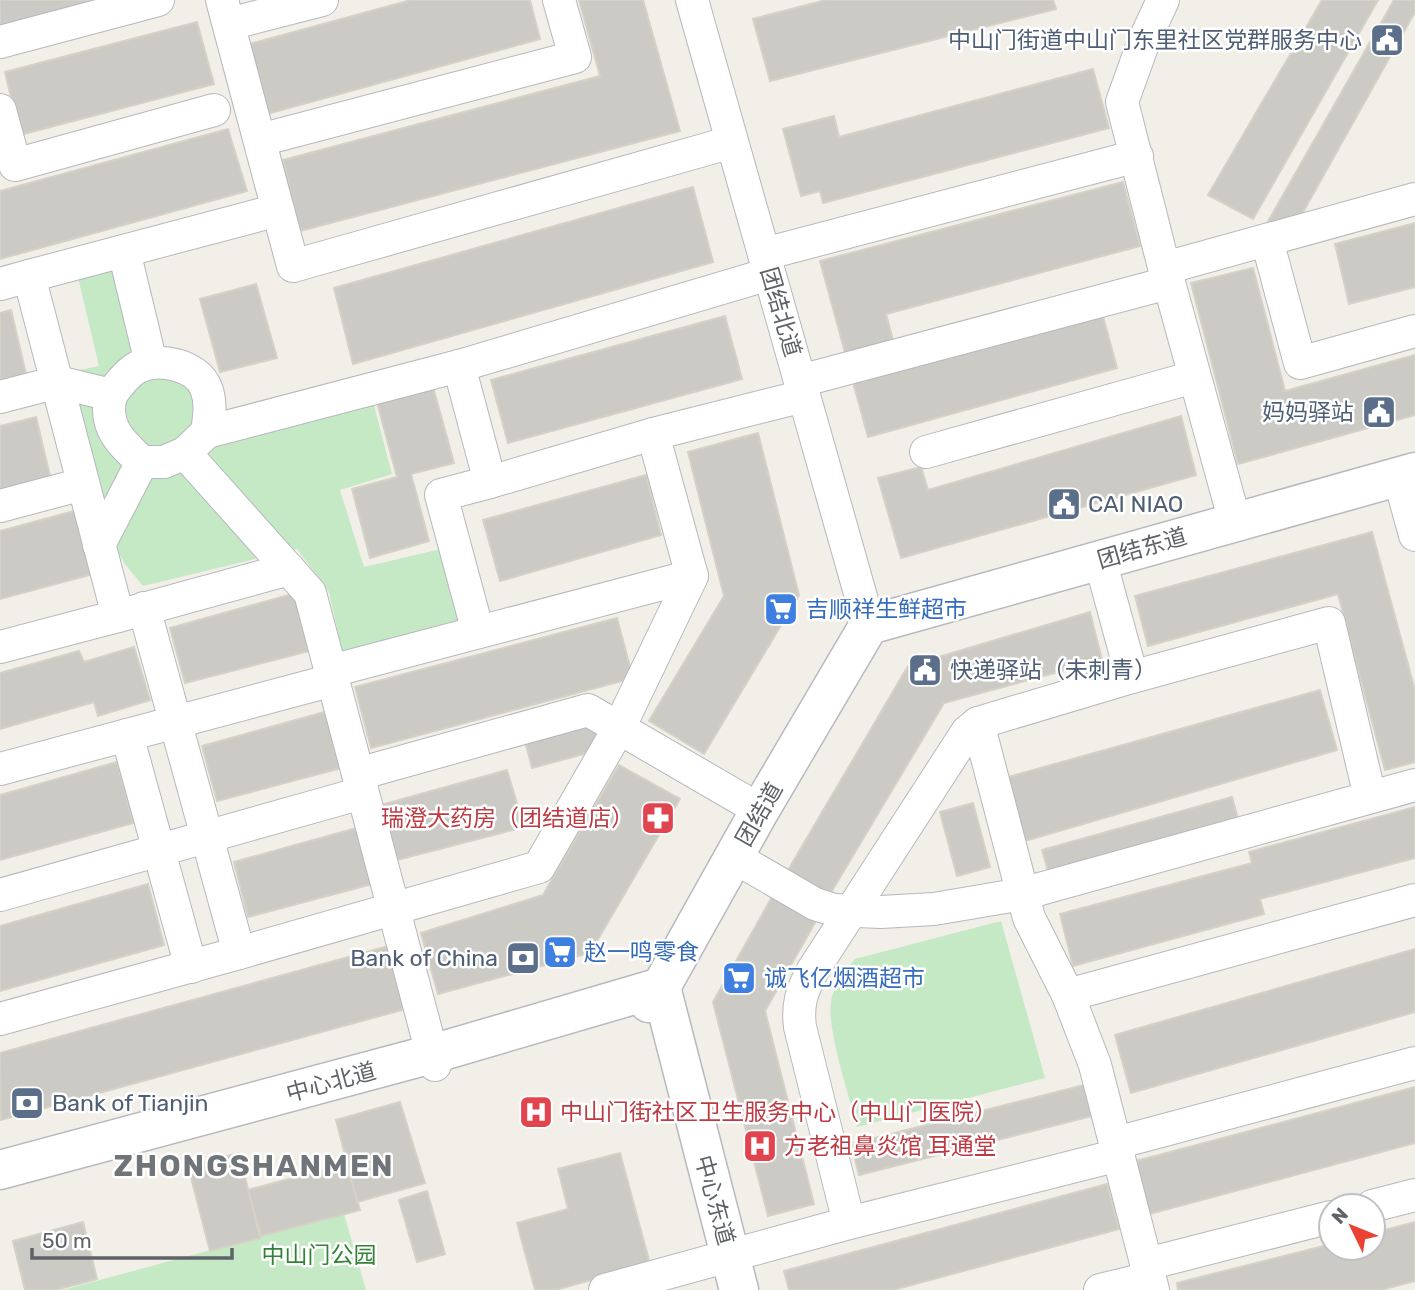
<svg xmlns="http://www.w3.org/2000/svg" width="1415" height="1290" font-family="Rubik,'Noto Sans SC',sans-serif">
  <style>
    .green { fill: #c5e8c5 }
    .building { fill: #cccac5; stroke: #d6d1c6; stroke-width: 2 }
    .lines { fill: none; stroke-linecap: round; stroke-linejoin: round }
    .street-casing { stroke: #b5b8bc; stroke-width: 34 }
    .secondary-casing { stroke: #b6babf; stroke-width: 41 }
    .street { stroke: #fff; stroke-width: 32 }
    .secondary { stroke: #fff; stroke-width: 38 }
    .labels { text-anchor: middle; stroke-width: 5; stroke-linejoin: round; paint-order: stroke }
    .service-label { font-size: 23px; fill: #4e5e75; stroke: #fff; text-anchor: end }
    .street-label { font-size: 23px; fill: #5f6368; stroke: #fff }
    .shop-label { font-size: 23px; fill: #366cbe; stroke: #fff; text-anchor: start }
    .health-label { font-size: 23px; fill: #be3a42; stroke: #fff; text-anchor: start }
    .park-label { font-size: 23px; fill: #348238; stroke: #fff }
    .district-label { font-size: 30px; font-weight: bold; letter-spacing: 2px; fill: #70757a; stroke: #fff }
  </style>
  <rect width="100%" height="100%" fill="#f1efe8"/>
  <g class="green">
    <path d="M120,262L142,356L224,413L373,402L392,474L340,490L364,567L441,549L462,622L343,655L329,592L297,549L143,586L125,564L101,524L66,373L99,366L77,273Z"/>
    <path d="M1001,921L1045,1078L857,1127C850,1097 824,1024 832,997C836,982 846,971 855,959Z"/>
    <path d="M344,1214L366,1290H63Z"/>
  </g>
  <g class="building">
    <path d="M0,0H97L0,26Z"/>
    <path d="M411,0H530L540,39L267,114L250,44Z"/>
    <path d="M579,0H643L680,131L300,231L283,160L600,76Z"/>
    <path d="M826,0H1053L1056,9L770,81L753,19Z"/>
    <path d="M1322,0H1378L1253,219L1208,195Z"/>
    <path d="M1394,0H1415V12L1302,214L1266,225Z"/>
    <path d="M197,22L214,84L20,135L5,72Z"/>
    <path d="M1093,69L1109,128L823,203L820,191L801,196L783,129L834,116L839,137Z"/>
    <path d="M228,129L247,191L0,259V191Z"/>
    <path d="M1123,182L1140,246L886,314L894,344L846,356L820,261Z"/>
    <path d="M693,187L713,262L353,364L334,288Z"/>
    <path d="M1415,223V287L1349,304L1335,244Z"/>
    <path d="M1253,268L1285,391L1415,355V415L1238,464L1191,283Z"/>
    <path d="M256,284L277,358L220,372L200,299Z"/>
    <path d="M1101,309L1117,368L868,437L851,375Z"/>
    <path d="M11,310L26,374L0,381V313Z"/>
    <path d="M725,316L742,379L508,443L491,380Z"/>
    <path d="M433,387L454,463L411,474L429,541L370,558L352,489L397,477L377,402Z"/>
    <path d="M1181,416L1196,475L901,558L878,478L921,467L928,490Z"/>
    <path d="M36,417L51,480L0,494V426Z"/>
    <path d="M758,433L799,595L704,754L649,721L724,596L688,452Z"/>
    <path d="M646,475L661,535L500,581L483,520Z"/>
    <path d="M78,510L93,574L0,599V531Z"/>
    <path d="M1372,532L1415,690V762L1385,770L1338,594L1148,646L1135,596Z"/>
    <path d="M296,593L313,650L185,683L170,628Z"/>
    <path d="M1090,612L1102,660L944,703L829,896L787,872L908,666Z"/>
    <path d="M617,618L633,678L371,748L355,687Z"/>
    <path d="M134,647L150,700L98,716L94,702L0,729V673L79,651L84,662Z"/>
    <path d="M1320,690L1337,750L1018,843L1001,779Z"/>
    <path d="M328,711L345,767L217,801L202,746Z"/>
    <path d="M592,718L602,749L532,768L524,737Z"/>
    <path d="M117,762L133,823L0,860V795Z"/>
    <path d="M619,765L680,799L590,953L438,994L421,933L543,895Z"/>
    <path d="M507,770L524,827L397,860L381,805Z"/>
    <path d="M1232,797L1238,819L1048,871L1042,850Z"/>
    <path d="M973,803L990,867L957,876L940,812Z"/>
    <path d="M1415,807V858L1260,899L1264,914L1073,966L1060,914L1252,863L1249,852Z"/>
    <path d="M360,827L376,883L248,917L234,862Z"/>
    <path d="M148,884L164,945L0,991V926Z"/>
    <path d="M772,897L816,921L765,1011L814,1204L768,1216L713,1002Z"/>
    <path d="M392,945L409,1008L1,1120L0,1053Z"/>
    <path d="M1415,949V1012L1131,1093L1115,1035Z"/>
    <path d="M1084,1085L1092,1116L859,1175L851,1144Z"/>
    <path d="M1415,1087V1143L1149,1214L1136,1161Z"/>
    <path d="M400,1102L425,1183L357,1202L336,1120Z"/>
    <path d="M239,1153L260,1238L210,1251L188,1166Z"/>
    <path d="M620,1153L650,1264L555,1290H535L517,1223L568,1209L558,1169Z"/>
    <path d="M346,1164L360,1210L261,1236L248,1190Z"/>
    <path d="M1107,1184L1119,1229L893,1290H789L784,1271Z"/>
    <path d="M427,1191L445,1254L417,1262L399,1200Z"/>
    <path d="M83,1222L97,1279L56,1290H25L13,1241Z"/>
    <path d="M1415,1222V1281L1381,1290H1178L1177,1283L1331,1244V1248H1373V1233Z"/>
  </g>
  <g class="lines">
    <g class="street-casing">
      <g id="street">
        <path d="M222,0L278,210L29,276L118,616L289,569"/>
        <path d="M692,0L869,625"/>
        <path d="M229,24L322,0"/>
        <path d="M0,42L158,0"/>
        <path d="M0,110L15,165L214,110"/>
        <path d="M260,140L575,57L559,0"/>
        <path d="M278,210L293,266L732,142"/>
        <path d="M1267,240L1300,363L1415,331"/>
        <path d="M124,251L151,363"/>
        <path d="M764,254L1137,156"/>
        <path d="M0,284L29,276"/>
        <path d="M459,366L490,482L653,434"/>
        <path d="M800,381L1168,283L1122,102L1144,41L1163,0"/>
        <path d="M111,395C103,426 120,442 142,462H164L185,453"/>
        <path d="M0,397L58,382L111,395C118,385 127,373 138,367C159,357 197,365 206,388C212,403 209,418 207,432"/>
        <path d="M926,452L1194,377"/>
        <path d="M1399,477L1415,535"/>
        <path d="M0,506L83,484"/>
        <path d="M1235,522L1165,268L1415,199"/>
        <path d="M99,545L142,462"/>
        <path d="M1100,560L1132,677"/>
        <path d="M144,608L239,953"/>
        <path d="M478,632L441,495L490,482"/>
        <path d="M0,647L118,616"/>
        <path d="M331,671L692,576"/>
        <path d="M978,723L1029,918L1068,995L1095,1065L1153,1290"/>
        <path d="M127,735L191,967"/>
        <path d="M0,769L333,680"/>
        <path d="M358,774L588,710L760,810"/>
        <path d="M734,857L815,904L834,910L881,912L934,909L1022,894L1415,785"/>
        <path d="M0,895L362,793"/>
        <path d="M1068,995L1415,900"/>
        <path d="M0,1019L239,953L539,867L619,728L692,576L653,434L804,396"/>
        <path d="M435,1065L310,593L185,453L207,432L459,366L769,274"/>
        <path d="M1116,1143L1415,1063"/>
        <path d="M1372,1206L1415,1195"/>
        <path d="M849,1223L800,1027C797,1004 802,990 813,970L967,732L978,723L1132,677L1329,623L1370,797"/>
        <path d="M1147,1264L1331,1217"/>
        <path d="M605,1290L849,1223L1119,1155"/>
        <path d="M1100,1290L1150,1278"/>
      </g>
    </g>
    <g class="secondary-casing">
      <g id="secondary">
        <path d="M661,987L739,1290"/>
        <path d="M649,1003L661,987L760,810L869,625L1415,472"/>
        <path d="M0,1170L432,1054L661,987"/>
      </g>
    </g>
    <use href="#street" class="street"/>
    <use href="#secondary" class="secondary"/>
  </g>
  <defs>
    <g id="civic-square" transform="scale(1.75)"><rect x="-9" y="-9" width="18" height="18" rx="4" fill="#5c6f8a" stroke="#fff"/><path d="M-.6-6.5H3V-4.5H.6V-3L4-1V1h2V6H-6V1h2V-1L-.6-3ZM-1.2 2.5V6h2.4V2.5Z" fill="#fff"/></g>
    <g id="supermarket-square" transform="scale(1.75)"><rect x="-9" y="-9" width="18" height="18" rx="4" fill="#3f7fe0" stroke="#fff"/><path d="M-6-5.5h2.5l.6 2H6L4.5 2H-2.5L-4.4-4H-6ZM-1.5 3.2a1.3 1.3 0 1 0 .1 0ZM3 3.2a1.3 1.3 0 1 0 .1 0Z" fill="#fff"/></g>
    <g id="pharmacy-square" transform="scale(1.75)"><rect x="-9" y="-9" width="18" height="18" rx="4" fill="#e0444e" stroke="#fff"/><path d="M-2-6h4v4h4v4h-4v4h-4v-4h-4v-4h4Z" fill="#fff"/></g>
    <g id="bank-square" transform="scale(1.75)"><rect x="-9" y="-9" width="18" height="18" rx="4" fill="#5c6f8a" stroke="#fff"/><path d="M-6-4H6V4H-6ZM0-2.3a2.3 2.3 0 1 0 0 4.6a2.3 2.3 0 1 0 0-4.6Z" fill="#fff"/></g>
    <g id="hospital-square" transform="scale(1.75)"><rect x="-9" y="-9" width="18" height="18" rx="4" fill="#e0444e" stroke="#fff"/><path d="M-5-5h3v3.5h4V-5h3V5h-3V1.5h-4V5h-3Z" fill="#fff"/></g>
  </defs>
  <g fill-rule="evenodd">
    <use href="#civic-square" x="1387" y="40"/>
    <use href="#civic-square" x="1379" y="412"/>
    <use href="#civic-square" x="1064" y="504"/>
    <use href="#supermarket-square" x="781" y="609"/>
    <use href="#civic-square" x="925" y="670"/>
    <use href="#pharmacy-square" x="658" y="818"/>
    <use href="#supermarket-square" x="560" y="952"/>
    <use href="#bank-square" x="523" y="958"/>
    <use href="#supermarket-square" x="739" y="978"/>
    <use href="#bank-square" x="27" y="1103"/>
    <use href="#hospital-square" x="536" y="1112"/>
    <use href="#hospital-square" x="760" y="1146"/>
  </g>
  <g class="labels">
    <g class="service-label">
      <text x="1362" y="48">中山门街道中山门东里社区党群服务中心</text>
      <text x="1354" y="420">妈妈驿站</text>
      <text x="1088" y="512" text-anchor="start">CAI NIAO</text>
      <text x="950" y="678" text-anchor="start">快递驿站（未刺青）</text>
      <text x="498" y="966">Bank of China</text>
      <text x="52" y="1111" text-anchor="start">Bank of Tianjin</text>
    </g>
    <g class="street-label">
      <text transform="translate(781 312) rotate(74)" y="8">团结北道</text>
      <text transform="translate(1142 548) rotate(-16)" y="8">团结东道</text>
      <text transform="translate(759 814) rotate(-60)" y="8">团结道</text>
      <text transform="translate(331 1082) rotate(-15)" y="8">中心北道</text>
      <text transform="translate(715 1200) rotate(75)" y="8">中心东道</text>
    </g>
    <g class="shop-label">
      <text x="806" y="617">吉顺祥生鲜超市</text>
      <text x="584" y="960">赵一鸣零食</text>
      <text x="764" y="986">诚飞亿烟酒超市</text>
    </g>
    <g class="health-label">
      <text x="634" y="826" text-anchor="end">瑞澄大药房（团结道店）</text>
      <text x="560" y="1120">中山门街社区卫生服务中心（中山门医院）</text>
      <text x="784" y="1154">方老祖鼻炎馆 耳通堂</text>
    </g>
    <g class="park-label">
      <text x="319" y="1263">中山门公园</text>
    </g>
    <g class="district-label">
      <text x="254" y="1176">ZHONGSHANMEN</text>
    </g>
  </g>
  <g transform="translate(1352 1227) rotate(313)"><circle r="33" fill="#ffffff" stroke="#bfc1c3" stroke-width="2"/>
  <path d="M0-5L12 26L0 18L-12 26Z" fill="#ea4335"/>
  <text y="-10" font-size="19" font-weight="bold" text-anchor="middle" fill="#5f6368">N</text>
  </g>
  <path d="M32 1248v10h200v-10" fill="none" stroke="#5f6368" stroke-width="3.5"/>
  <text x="42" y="1248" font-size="21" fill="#5f6368" stroke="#ffffff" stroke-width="5" paint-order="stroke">50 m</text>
</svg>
